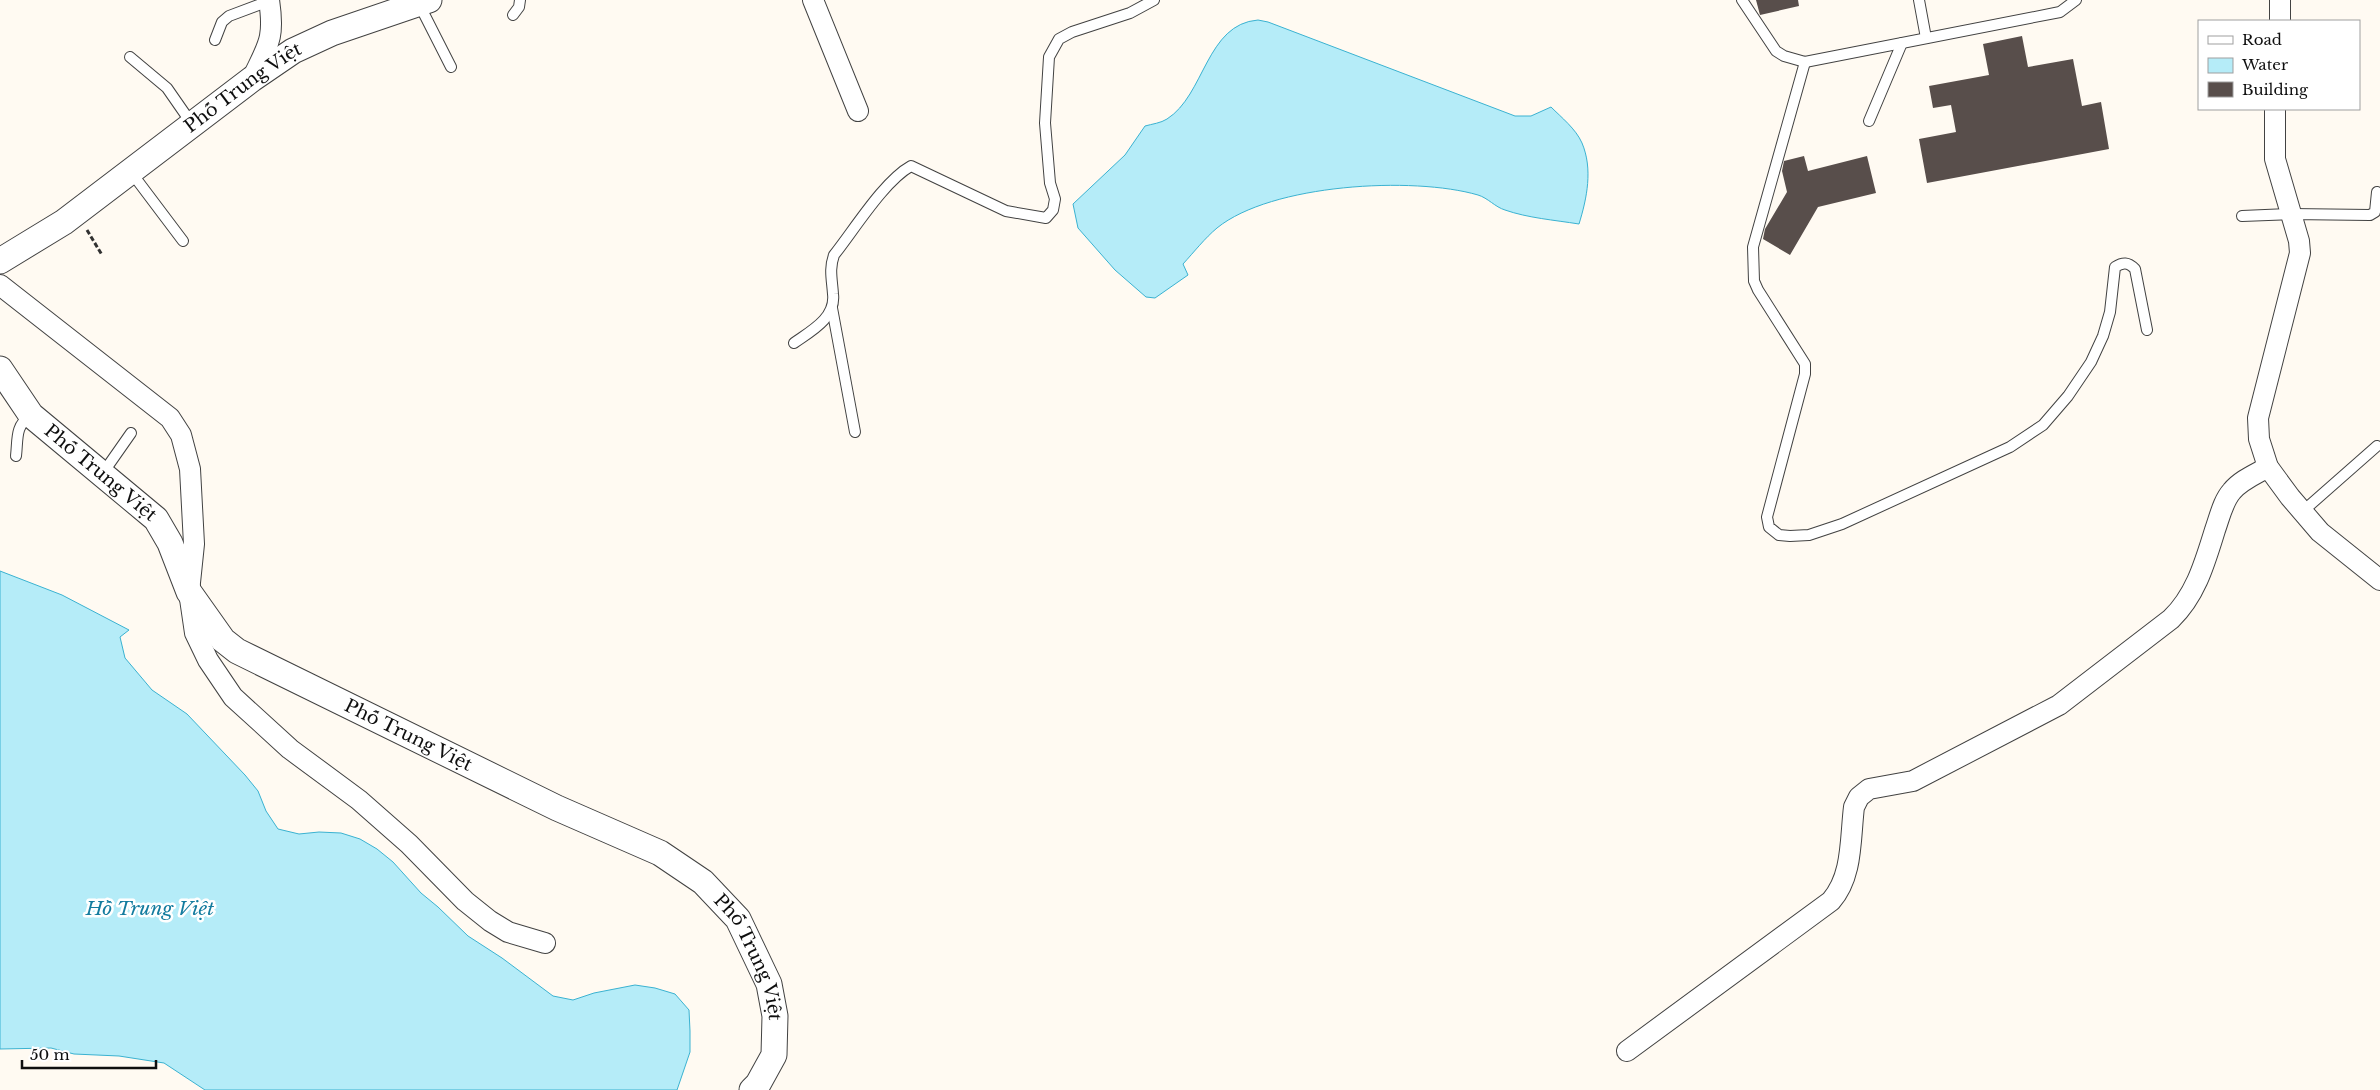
<svg xmlns="http://www.w3.org/2000/svg" width="2380" height="1090" font-family="'Libre Baskerville',serif">
  <style>
    .water { fill: #b5ecf8; stroke: #3ab2d1 }
    .building { fill: #584e4b }
    .lines { fill: none; stroke-linecap: round; stroke-linejoin: round }
    .service-casing { stroke: #424242; stroke-width: 12 }
    .minor-casing { stroke: #424242; stroke-width: 22 }
    .tertiary-casing { stroke: #424242; stroke-width: 27 }
    .path { stroke: #313131; stroke-width: 3; stroke-dasharray: 5 2.5; stroke-linecap: butt }
    .service { stroke: #fff; stroke-width: 10 }
    .minor { stroke: #fff; stroke-width: 20 }
    .tertiary { stroke: #fff; stroke-width: 25 }
    .labels { text-anchor: middle; stroke-width: 5; stroke-linejoin: round; paint-order: stroke }
    .street-label { font-size: 18px; fill: #0f0f0f; stroke: #fff }
    .water-label { font-size: 19px; font-style: italic; fill: #147c9f; stroke: #fff }
  </style>
  <rect width="100%" height="100%" fill="#fffaf2"/>
  <g class="water">
    <path d="M1258,20L1268,22L1515,116H1531L1551,107C1561,117 1576,129 1582,143C1593,169 1587,198 1579,224C1554,220 1528,218 1505,210C1495,207 1488,198 1478,195C1413,176 1271,184 1217,228C1205,238 1194,252 1183,264L1188,275L1155,298L1146,297L1115,270L1078,228L1073,204L1125,155L1145,126C1152,124 1161,123 1167,119C1205,95 1206,24 1258,20Z"/>
    <path d="M0,571L62,595L129,630L120,637L125,658L152,690L187,714L245,775L258,791L266,811L278,829L299,834L319,832L341,833L360,839L377,849L393,862L421,893L438,907L468,936L502,958L553,996L573,1000L594,993L635,985L655,988L675,994L689,1010L690,1031V1052L677,1090H205L164,1063L119,1056L74,1054L51,1048L0,1049Z"/>
  </g>
  <g class="building">
    <path d="M1756,0H1798L1799,6L1760,15Z"/>
    <path d="M2022,36L2028,67L2073,59L2082,106L2101,102L2109,149L1927,183L1919,139L1956,132L1951,105L1933,108L1929,86L1989,75L1983,44Z"/>
    <path d="M1804,156L1808,171L1867,156L1876,193L1818,207L1790,255L1763,239L1765,229L1787,192L1782,171L1784,161Z"/>
  </g>
  <g class="lines">
    <g class="service-casing">
      <g id="service">
        <path d="M1742,0L1776,51L1784,56L1805,62L2060,12L2076,0"/>
        <path d="M1919,0L1926,38"/>
        <path d="M419,4L451,67"/>
        <path d="M513,15L519,7L520,0"/>
        <path d="M215,40L222,22L229,16L269,1"/>
        <path d="M130,57L167,88L192,124"/>
        <path d="M1805,62L1753,247L1754,281L1758,290L1805,364V374L1767,517L1769,527L1779,535L1790,536L1809,535L1842,524L2010,447L2043,425L2068,396L2091,362L2103,336L2110,312L2115,267C2123,262 2128,262 2135,269L2147,330"/>
        <path d="M1869,121L1902,43"/>
        <path d="M131,172L183,241"/>
        <path d="M2242,216L2291,214L2370,215L2375,212L2377,192"/>
        <path d="M832,308L855,432"/>
        <path d="M794,343C811,331 836,318 833,294C832,279 829,269 834,255C854,230 884,181 911,166L1006,211L1046,218L1053,210L1055,199L1050,183L1045,123L1049,57L1059,39L1072,32L1130,13L1154,0"/>
        <path d="M16,456C18,439 15,426 30,416"/>
        <path d="M103,473L131,433"/>
        <path d="M2302,512L2377,446"/>
      </g>
    </g>
    <g class="minor-casing">
      <g id="minor">
        <path d="M813,0L858,111"/>
        <path d="M2280,0V21"/>
        <path d="M252,79C268,45 275,39 269,0"/>
        <path d="M2275,109V159L2299,241L2300,253L2258,418L2259,439L2268,467L2290,497L2320,532L2380,580"/>
        <path d="M0,285L170,418L181,435L190,469L194,544L189,592L195,633L208,660L233,697L290,749L359,800L409,844L465,901L490,921L508,932L545,943"/>
        <path d="M1627,1051L1831,901C1853,876 1850,839 1854,807L1859,797L1869,789L1913,781L2059,705L2171,619C2196,595 2205,562 2215,530C2220,516 2223,501 2232,491C2241,480 2256,474 2268,467"/>
      </g>
    </g>
    <g class="tertiary-casing">
      <g id="tertiary">
        <path id="s1" d="M0,261L64,222L252,79L293,51L332,33L429,0"/>
        <path id="s2" d="M0,369L31,415L156,519L170,543L189,592L223,640L237,651L557,808L660,853L703,882L738,919L769,984L775,1016L774,1055L758,1084L752,1090"/>
      </g>
    </g>
    <path class="path" d="M87,230L102,255"/>
    <use href="#service" class="service"/>
    <use href="#minor" class="minor"/>
    <use href="#tertiary" class="tertiary"/>
  </g>
  <g class="labels">
    <g class="street-label">
      <text dy="6" stroke="none"><textPath href="#s1" startOffset="299">Phố Trung Việt</textPath></text>
      <text dy="6" stroke="none"><textPath href="#s2" startOffset="146">Phố Trung Việt</textPath></text>
      <text dy="6" stroke="none"><textPath href="#s2" startOffset="566">Phố Trung Việt</textPath></text>
      <text dy="6" stroke="none"><textPath href="#s2" startOffset="986">Phố Trung Việt</textPath></text>
    </g>
    <g class="water-label">
      <text x="150" y="915">Hồ Trung Việt</text>
    </g>
  </g>
  <rect x="2198" y="20" width="162" height="90" fill="#ffffff" stroke="#9f9f9f"/>
  <rect x="2208" y="36" width="25" height="8" fill="#ffffff" stroke="#9f9f9f"/>
  <text x="2242" y="45" font-size="15" fill="#0f0f0f">Road</text>
  <rect x="2208" y="58" width="25" height="15" fill="#b5ecf8" stroke="#9f9f9f"/>
  <text x="2242" y="70" font-size="15" fill="#0f0f0f">Water</text>
  <rect x="2208" y="82" width="25" height="15" fill="#584e4b" stroke="#9f9f9f"/>
  <text x="2242" y="95" font-size="15" fill="#0f0f0f">Building</text>
  <path d="M22 1060v8h134v-8" fill="none" stroke="#0f0f0f" stroke-width="2.5"/>
  <text x="30" y="1060" font-size="15" fill="#0f0f0f" stroke="#ffffff" stroke-width="4" paint-order="stroke">50 m</text>
</svg>
